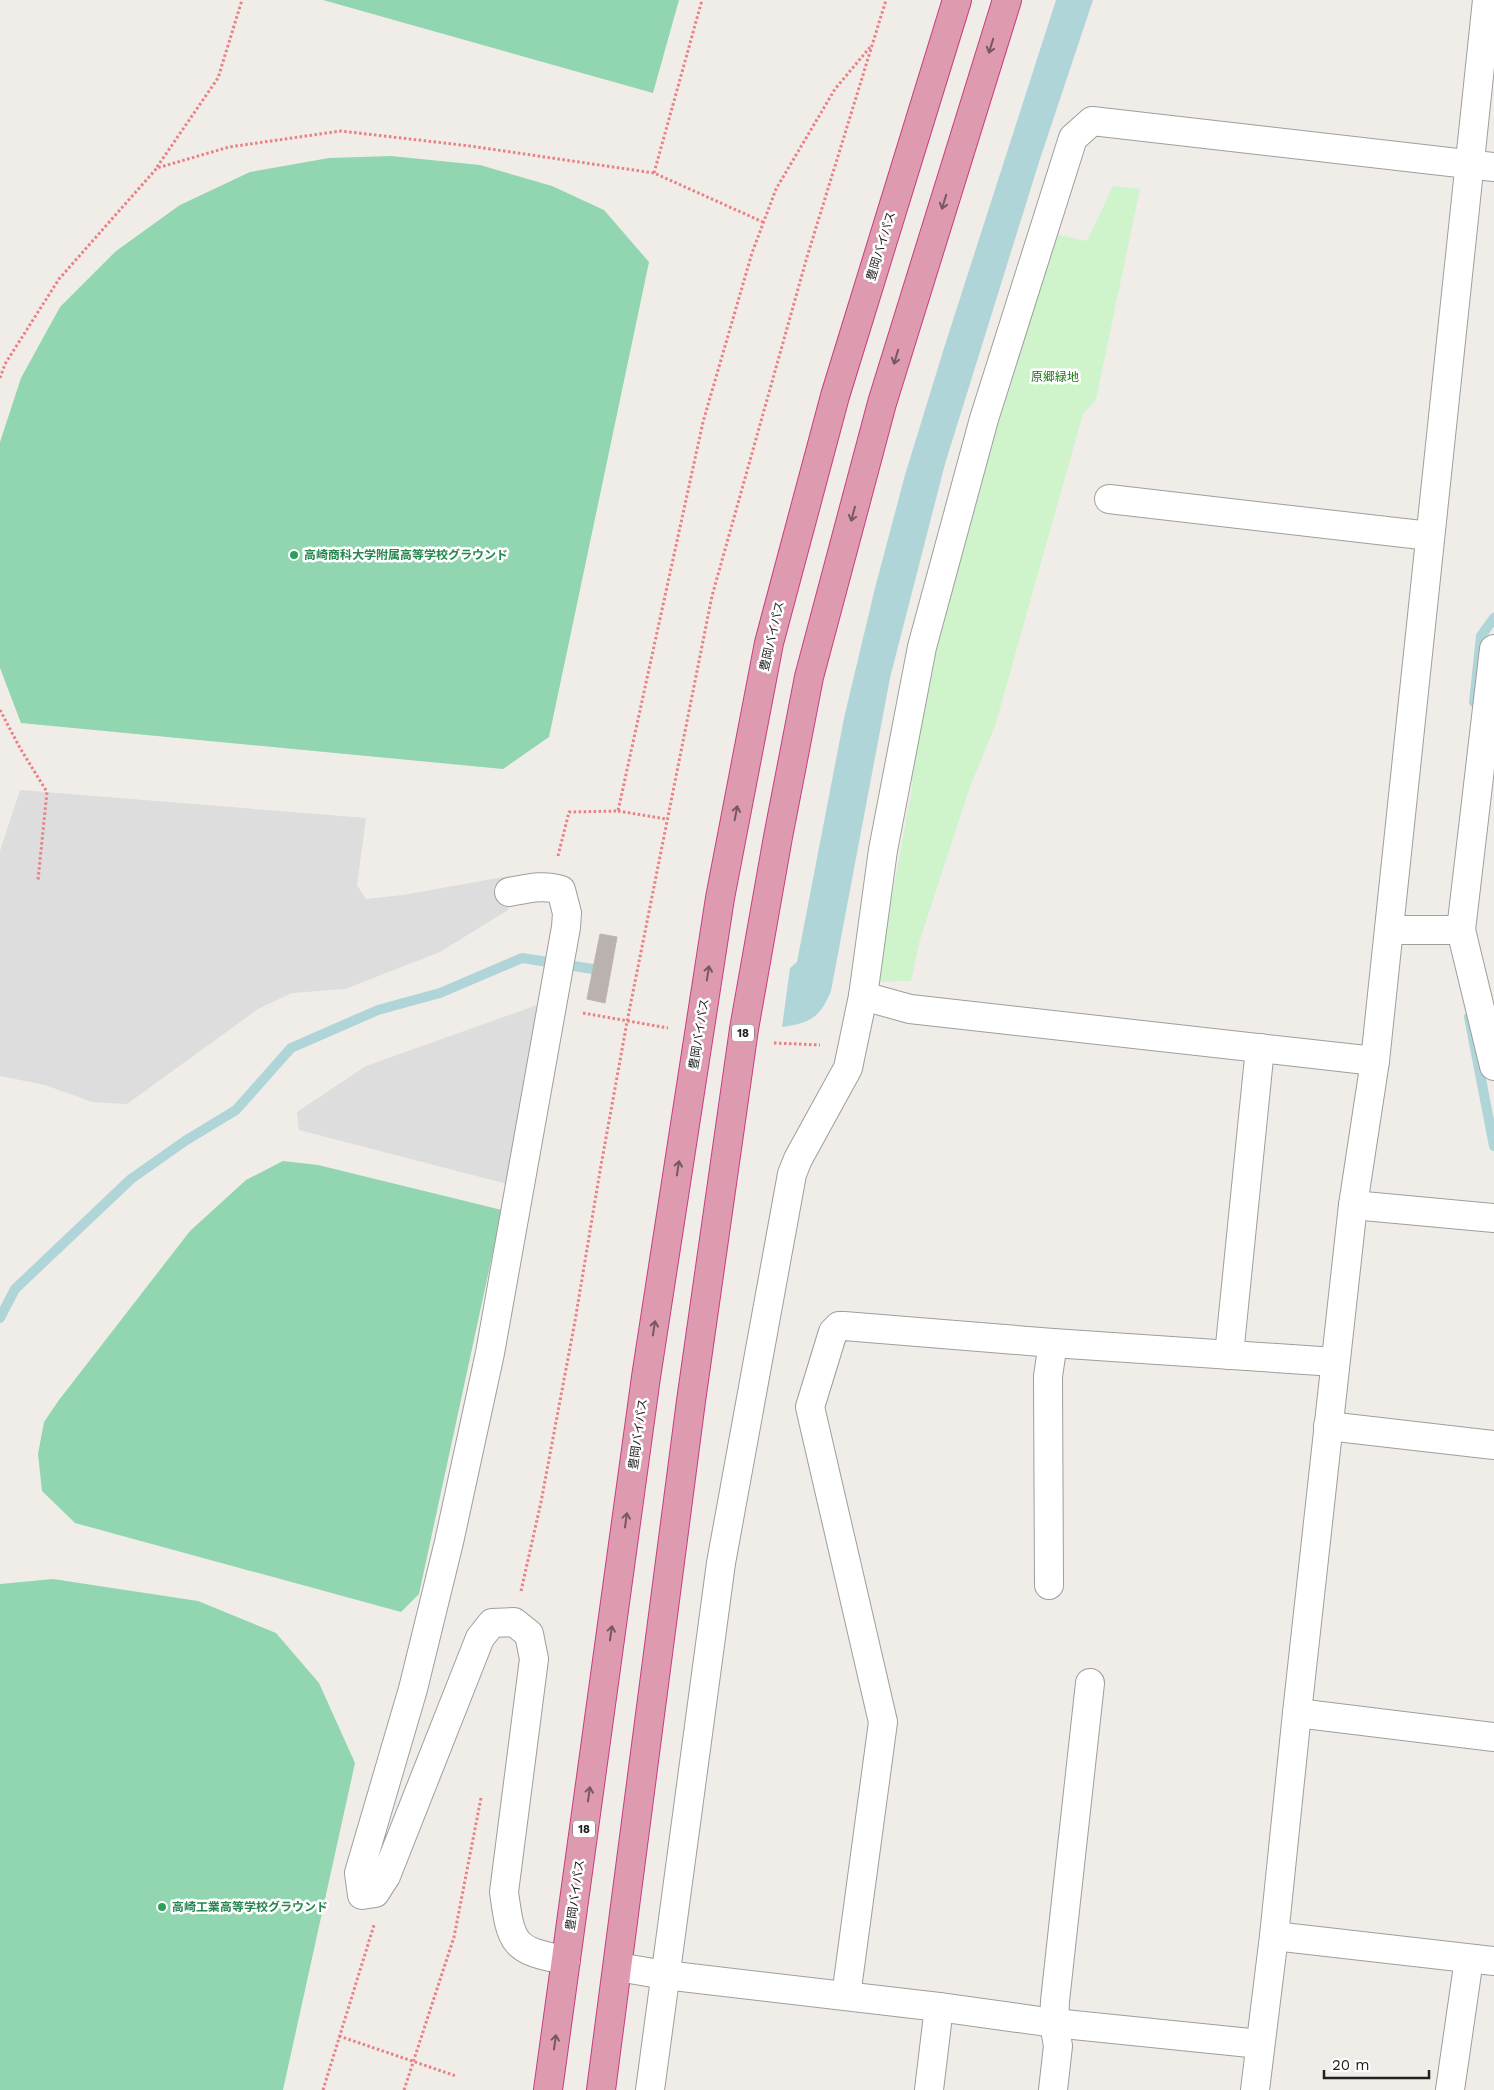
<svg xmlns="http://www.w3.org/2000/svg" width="1494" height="2090" font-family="'Work Sans','Noto Sans JP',sans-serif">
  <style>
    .park { fill: #cff4cc }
    .pitch { fill: #91d6b1 }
    .parking { fill: #ddd }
    .water { fill: #afd5d8 }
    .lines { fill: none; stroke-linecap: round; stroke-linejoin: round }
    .stream { stroke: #afd5d8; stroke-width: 10 }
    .building { fill: #b9b2af; stroke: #c0b3ad }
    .minor-casing { stroke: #9e9e9e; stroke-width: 30 }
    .highway-casing { stroke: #c73d80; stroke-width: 30 }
    .path { stroke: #ea8084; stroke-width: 3; stroke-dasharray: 2.5 2.5; stroke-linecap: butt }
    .minor { stroke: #fff; stroke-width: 28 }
    .highway { stroke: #de9bb0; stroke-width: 28 }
    .oneway { stroke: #765861 }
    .leisure-dot { fill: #2e9e5b; stroke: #fff; stroke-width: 2 }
    .labels { text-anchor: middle; stroke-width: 5; stroke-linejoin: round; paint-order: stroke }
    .shield { fill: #fff; stroke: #646464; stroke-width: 1 }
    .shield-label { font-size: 11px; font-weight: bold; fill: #212121 }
    .street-label { font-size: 12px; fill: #212121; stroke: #fff }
    .park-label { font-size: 12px; fill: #1e7519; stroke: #fff }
    .leisure-label { font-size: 12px; font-weight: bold; fill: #27864d; stroke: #fff; text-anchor: start }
  </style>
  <rect width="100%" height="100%" fill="#f0ede9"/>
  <path class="park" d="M1113,186L1140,189L1096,400L1083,414L995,726L970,787L919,943L911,981L876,982L913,783L907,776L945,612L977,485L1055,234L1087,241Z"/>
  <g class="pitch">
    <path d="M323,0H679L653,93Z"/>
    <path d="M391,156L480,165L552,186L604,210L649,262L549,737L503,769L21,723L0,668V442L21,378L60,307L116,251L180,205L250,172L329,158Z"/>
    <path d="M283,1161L318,1165L502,1210L419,1594L401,1612L75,1523L42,1491L38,1454L44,1422L59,1400L190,1231L246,1180Z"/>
    <path d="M53,1579L198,1601L276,1633L319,1683L355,1763L283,2090H0V1584Z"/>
  </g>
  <g class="parking">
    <path d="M20,790L366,818L357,885L366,899L403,895L509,876L508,910L440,952L345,989L292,993L258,1009L127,1104L92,1102L45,1085L0,1076V851Z"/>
    <path d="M540,1004L507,1184L299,1130L297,1112L366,1066Z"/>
  </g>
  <path class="water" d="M1056,0H1093L1039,162L945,464L890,678L831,991C820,1018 810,1023 782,1027L790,968L797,962L844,718L875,588L905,475L944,348Z"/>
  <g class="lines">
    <g class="stream">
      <path d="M1474,702L1481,636L1494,618"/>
      <path d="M1469,1017L1494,1146"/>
      <path d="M0,1318L15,1289L131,1179L185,1141L236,1110L291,1048L378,1010L440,993L522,958L593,969"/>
    </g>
  </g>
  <path class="building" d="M600,934L617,937L605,1003L587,999Z"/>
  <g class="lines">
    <g class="minor-casing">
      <g id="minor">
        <path d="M1109,499L1430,536"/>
        <path d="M509,892C527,889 543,884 561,890L567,913L566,927L490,1353L449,1542L413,1689L359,1873L362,1895L375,1893L386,1876L480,1638L492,1623L514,1622L529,1634L534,1659L504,1892C511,1944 513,1951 566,1960"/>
        <path d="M1389,930H1461L1494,649"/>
        <path d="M1461,930L1494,1066"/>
        <path d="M863,996L910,1009L1375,1061"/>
        <path d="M1353,1205L1494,1218"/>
        <path d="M1229,1355L1260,1048"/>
        <path d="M1328,1426L1494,1445"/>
        <path d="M1049,1585L1048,1376L1053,1343"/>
        <path d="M1297,1713L1494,1737"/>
        <path d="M1274,1936L1494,1961"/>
        <path d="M618,1967L665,1975L939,2007L1054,2023L1260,2044"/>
        <path d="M846,1996L883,1722L810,1407L833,1332L839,1326H844L1053,1343L1335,1362"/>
        <path d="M650,2090L721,1563L792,1174L798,1159L848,1068L863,996L883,850L922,647L984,419L1073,138L1092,121L1494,167"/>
        <path d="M929,2090L939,2007"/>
        <path d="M1053,2090L1058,2046L1054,2023L1055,2001L1090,1683"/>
        <path d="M1255,2090L1274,1936L1297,1713L1353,1205L1375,1061L1487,0"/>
        <path d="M1450,2090L1469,1959"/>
      </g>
    </g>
    <g class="highway-casing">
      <g id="highway">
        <path d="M548,2090L646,1377L720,898L769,643L835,396L957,0"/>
        <path d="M601,2090L691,1401L744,1029L778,837L809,677L882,403L1007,0"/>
      </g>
    </g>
    <g class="path">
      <path d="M157,167L218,78L242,0"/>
      <path d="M654,173L702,0"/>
      <path d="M0,378L5,364L59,279L157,168L229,147L341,131L470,146L654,173L763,222"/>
      <path d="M0,710L20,748L47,792L38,880"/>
      <path d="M618,811L666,819"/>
      <path d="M558,856L569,812L618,811L703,422L752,253L776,189L835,89L871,46"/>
      <path d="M583,1013L668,1028"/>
      <path d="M774,1043L820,1045"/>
      <path d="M521,1591L541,1502L575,1321L600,1171L627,1022L712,596L807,257L886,0"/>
      <path d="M339,2036L456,2076"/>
      <path d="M323,2090L374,1925"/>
      <path d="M404,2090L454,1937L481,1798"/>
    </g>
    <use href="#minor" class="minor"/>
    <use href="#highway" class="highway"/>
  </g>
  <defs><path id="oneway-shaft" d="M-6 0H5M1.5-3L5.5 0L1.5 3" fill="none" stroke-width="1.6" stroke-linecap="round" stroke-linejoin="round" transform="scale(1.25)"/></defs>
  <g class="oneway">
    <use href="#oneway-shaft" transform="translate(991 46) rotate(107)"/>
    <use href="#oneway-shaft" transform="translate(944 202) rotate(107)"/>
    <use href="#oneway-shaft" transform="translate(896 357) rotate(107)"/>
    <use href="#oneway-shaft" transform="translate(853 514) rotate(105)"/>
    <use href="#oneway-shaft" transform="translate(736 813) rotate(-79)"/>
    <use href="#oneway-shaft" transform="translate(708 973) rotate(-81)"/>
    <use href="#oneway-shaft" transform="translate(678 1168) rotate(-81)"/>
    <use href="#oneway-shaft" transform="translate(654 1328) rotate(-81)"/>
    <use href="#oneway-shaft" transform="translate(626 1520) rotate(-82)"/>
    <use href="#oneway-shaft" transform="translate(611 1633) rotate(-82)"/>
    <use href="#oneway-shaft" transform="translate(589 1794) rotate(-82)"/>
    <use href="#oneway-shaft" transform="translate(555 2042) rotate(-82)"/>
  </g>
  <g class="leisure-dot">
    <circle cx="294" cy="555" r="5"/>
    <circle cx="162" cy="1907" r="5"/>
  </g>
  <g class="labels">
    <g class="shield">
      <rect x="732" y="1024.5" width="22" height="17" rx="4"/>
      <rect x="573" y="1820.5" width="22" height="17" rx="4"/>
    </g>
    <g class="shield-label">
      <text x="743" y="1037">18</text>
      <text x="584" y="1833">18</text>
    </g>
    <g class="street-label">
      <text transform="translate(881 246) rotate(-73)" y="4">豊岡バイパス</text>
      <text transform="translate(772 636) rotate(-77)" y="4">豊岡バイパス</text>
      <text transform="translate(699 1034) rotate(-81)" y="4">豊岡バイパス</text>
      <text transform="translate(638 1434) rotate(-82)" y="4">豊岡バイパス</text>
      <text transform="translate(575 1895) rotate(-82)" y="4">豊岡バイパス</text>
    </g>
    <g class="park-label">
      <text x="1055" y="381">原郷緑地</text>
    </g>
    <g class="leisure-label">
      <text x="304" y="559">高崎商科大学附属高等学校グラウンド</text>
      <text x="172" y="1911">高崎工業高等学校グラウンド</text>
    </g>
  </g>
  <path d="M1324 2070v8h105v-8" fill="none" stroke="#212121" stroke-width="2.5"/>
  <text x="1332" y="2070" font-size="15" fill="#212121" stroke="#ffffff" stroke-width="4" paint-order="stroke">20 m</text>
</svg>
